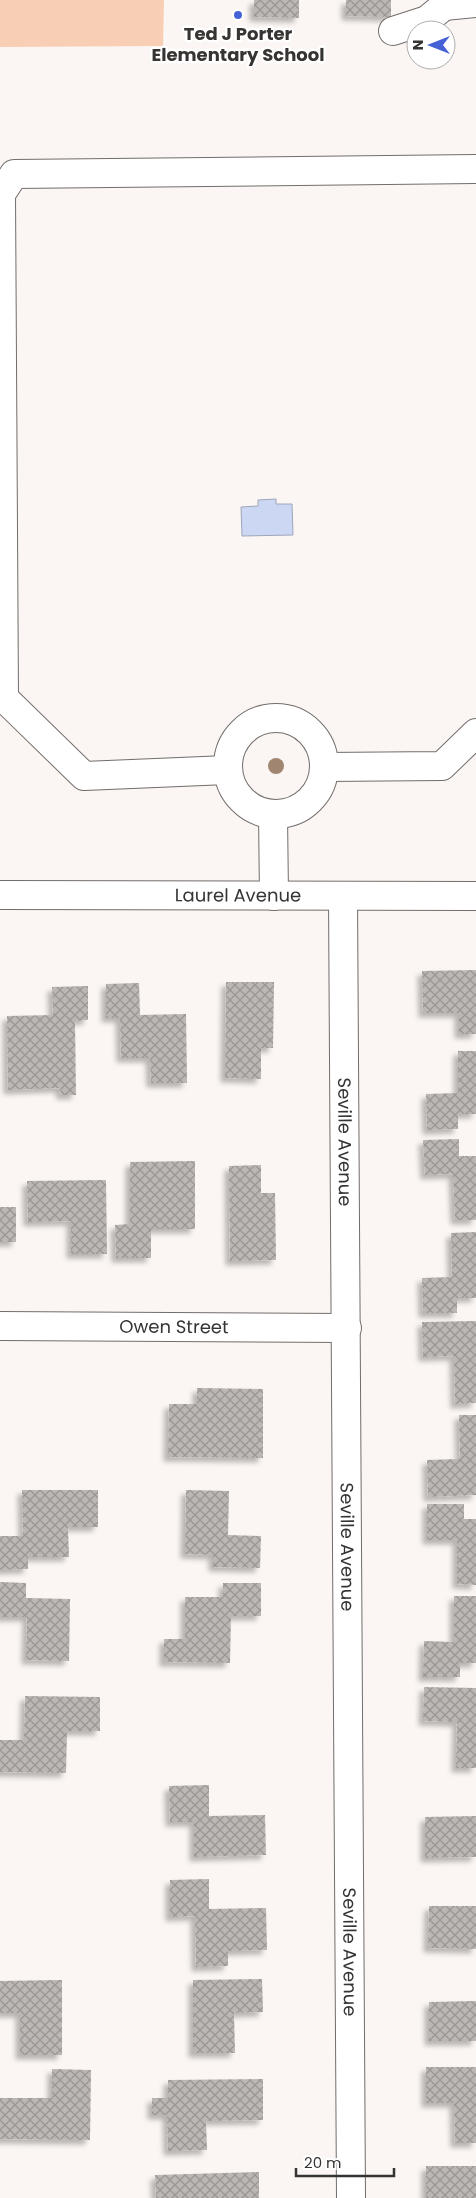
<svg xmlns="http://www.w3.org/2000/svg" width="476" height="2198" font-family="Poppins,sans-serif">
  <style>
    .grass { fill: #f8cfb5 }
    .water { fill: #ccd7f4; stroke: #9fa6ba }
    .building { fill: url(#building-cross-hatch); filter: url(#shadow) }
    .lines { fill: none; stroke-linecap: round; stroke-linejoin: round }
    .minor-casing { stroke: #726d6a; stroke-width: 30 }
    .minor { stroke: #fff; stroke-width: 28 }
    .tree { fill: #a08571 }
    .poi-dot { fill: #4462d5; stroke: #fff; stroke-width: 2 }
    .labels { text-anchor: middle; stroke-width: 4.5; stroke-linejoin: round; paint-order: stroke }
    .poi-label { font-size: 18px; font-weight: bold; fill: #363433; stroke: #fff }
    .street-label { font-size: 18px; fill: #363433; stroke: #fff }
  </style>
  <defs>
    <pattern id="building-cross-hatch" width="8" height="8" patternUnits="userSpaceOnUse" patternTransform="scale(1.25)"><rect width="8" height="8" fill="#bcb7b4"/><path d="M0 0l8 8M0 8l8-8" fill="none" stroke="#9a9693"/></pattern>
    <filter id="shadow"><feDropShadow dx="-4.5" dy="4.5" stdDeviation="2.5" flood-color="#0004"/></filter>
  </defs>
  <rect width="100%" height="100%" fill="#fbf6f3"/>
  <path class="grass" d="M0,0H164L163,46L0,47Z"/>
  <path class="water" d="M276,499V504H292L293,535L242,536L241,507L258,506V500Z"/>
  <g class="building">
    <path d="M254,0H299V18L254,17Z"/>
    <path d="M346,0H391V17L346,16Z"/>
    <path d="M476,970V1034H459V1013H423L422,971Z"/>
    <path d="M226,982H274L273,1048H261V1079L225,1078Z"/>
    <path d="M139,983L140,1015L186,1014L187,1083H151L150,1058H121L120,1018H106V984Z"/>
    <path d="M88,986V1020L75,1021L76,1095H61L60,1088L8,1090L7,1016L53,1015L52,987Z"/>
    <path d="M458,1051H476V1114H458V1129L427,1130L426,1094L458,1093Z"/>
    <path d="M459,1139V1156H476V1220H455L453,1174L425,1175L423,1140Z"/>
    <path d="M195,1161V1229H151V1258H116L115,1225L130,1224V1162Z"/>
    <path d="M261,1165V1193H275L276,1260L230,1261L229,1166Z"/>
    <path d="M106,1180L107,1254H71V1221L28,1222L27,1181Z"/>
    <rect x="0" y="1207" width="16" height="35"/>
    <path d="M476,1232V1298H457V1313H423L422,1278L452,1277L451,1233Z"/>
    <path d="M476,1321V1403L455,1404L454,1356L423,1357L422,1322Z"/>
    <path d="M197,1388L263,1389V1458L168,1457L169,1404H197Z"/>
    <path d="M459,1415H476V1495L428,1497L427,1460L460,1459Z"/>
    <path d="M22,1490H98V1527H68L69,1557H28V1569L0,1570V1536H23Z"/>
    <path d="M186,1490L229,1491L228,1535L261,1536L260,1568L213,1567V1555L185,1554Z"/>
    <path d="M427,1504H464V1519H476V1585L457,1584V1540H427Z"/>
    <path d="M0,1582L26,1583V1598L70,1599L69,1661L26,1660L27,1617H0Z"/>
    <path d="M223,1583H261V1616H231L230,1663L164,1662V1639H185V1597H223Z"/>
    <path d="M454,1596H476V1663H460V1677H423L424,1641L454,1642Z"/>
    <path d="M424,1687L476,1688V1768H456L457,1722L423,1721Z"/>
    <path d="M25,1696L100,1697V1731H67L66,1773L0,1772V1740H24Z"/>
    <path d="M209,1785V1816L265,1815L266,1855L194,1857V1822H170L169,1786Z"/>
    <path d="M476,1816V1857L425,1858V1817Z"/>
    <path d="M209,1879V1909L266,1908L267,1950L228,1951V1966L196,1967L195,1916L170,1917V1880Z"/>
    <path d="M429,1906H476V1949L428,1948Z"/>
    <path d="M262,1979L263,2012L234,2013L235,2053H193V1980Z"/>
    <path d="M62,1980V2055H20V2013H0V1981Z"/>
    <path d="M476,2001V2041H429V2002Z"/>
    <path d="M426,2067H476V2143H455L454,2103H426Z"/>
    <path d="M52,2069L91,2070L90,2140L0,2139V2098H52Z"/>
    <path d="M263,2079V2120L206,2121L207,2150L168,2151L167,2115H152V2098H168V2080Z"/>
    <rect x="426" y="2166" width="50" height="32"/>
    <path d="M259,2172V2198H156L155,2175Z"/>
  </g>
  <g class="lines">
    <g class="minor-casing">
      <g id="minor">
        <path d="M444,0V6L476,3"/>
        <path d="M393,31L427,20L444,6"/>
        <circle cx="276" cy="766" r="48"/>
        <path d="M324,767L442,766L476,733"/>
        <path d="M227,770L84,776L4,698L1,194L14,174L476,169"/>
        <path d="M273,814L274,896"/>
        <path id="s1" d="M0,895L476,896"/>
        <path id="s2" d="M343,896L351,2198"/>
        <path id="s3" d="M0,1326L347,1328"/>
      </g>
    </g>
    <use href="#minor" class="minor"/>
  </g>
  <circle class="tree" cx="276" cy="766" r="8"/>
  <circle class="poi-dot" cx="238" cy="15" r="5"/>
  <g class="labels">
    <g class="poi-label">
      <text x="238" y="40">Ted J Porter<tspan x="238" dy="21">Elementary School</tspan></text>
    </g>
    <g class="street-label">
      <text dy="6" stroke="none"><textPath href="#s1" startOffset="238">Laurel Avenue</textPath></text>
      <text dy="6" stroke="none"><textPath href="#s2" startOffset="246">Seville Avenue</textPath></text>
      <text dy="6" stroke="none"><textPath href="#s3" startOffset="174">Owen Street</textPath></text>
      <text dy="6" stroke="none"><textPath href="#s2" startOffset="651">Seville Avenue</textPath></text>
      <text dy="6" stroke="none"><textPath href="#s2" startOffset="1056">Seville Avenue</textPath></text>
    </g>
  </g>
  <g transform="translate(431 45) rotate(270)"><circle r="24" fill="#ffffff" stroke="#afaead"/>
  <path d="M0-4L9 19L0 12L-9 19Z" fill="#4462d5"/>
  <text y="-8" font-size="14" font-weight="bold" text-anchor="middle" fill="#363433">N</text>
  </g>
  <path d="M296 2168v8h98v-8" fill="none" stroke="#363433" stroke-width="2.5"/>
  <text x="304" y="2168" font-size="15" fill="#363433" stroke="#ffffff" stroke-width="4" paint-order="stroke">20 m</text>
</svg>
